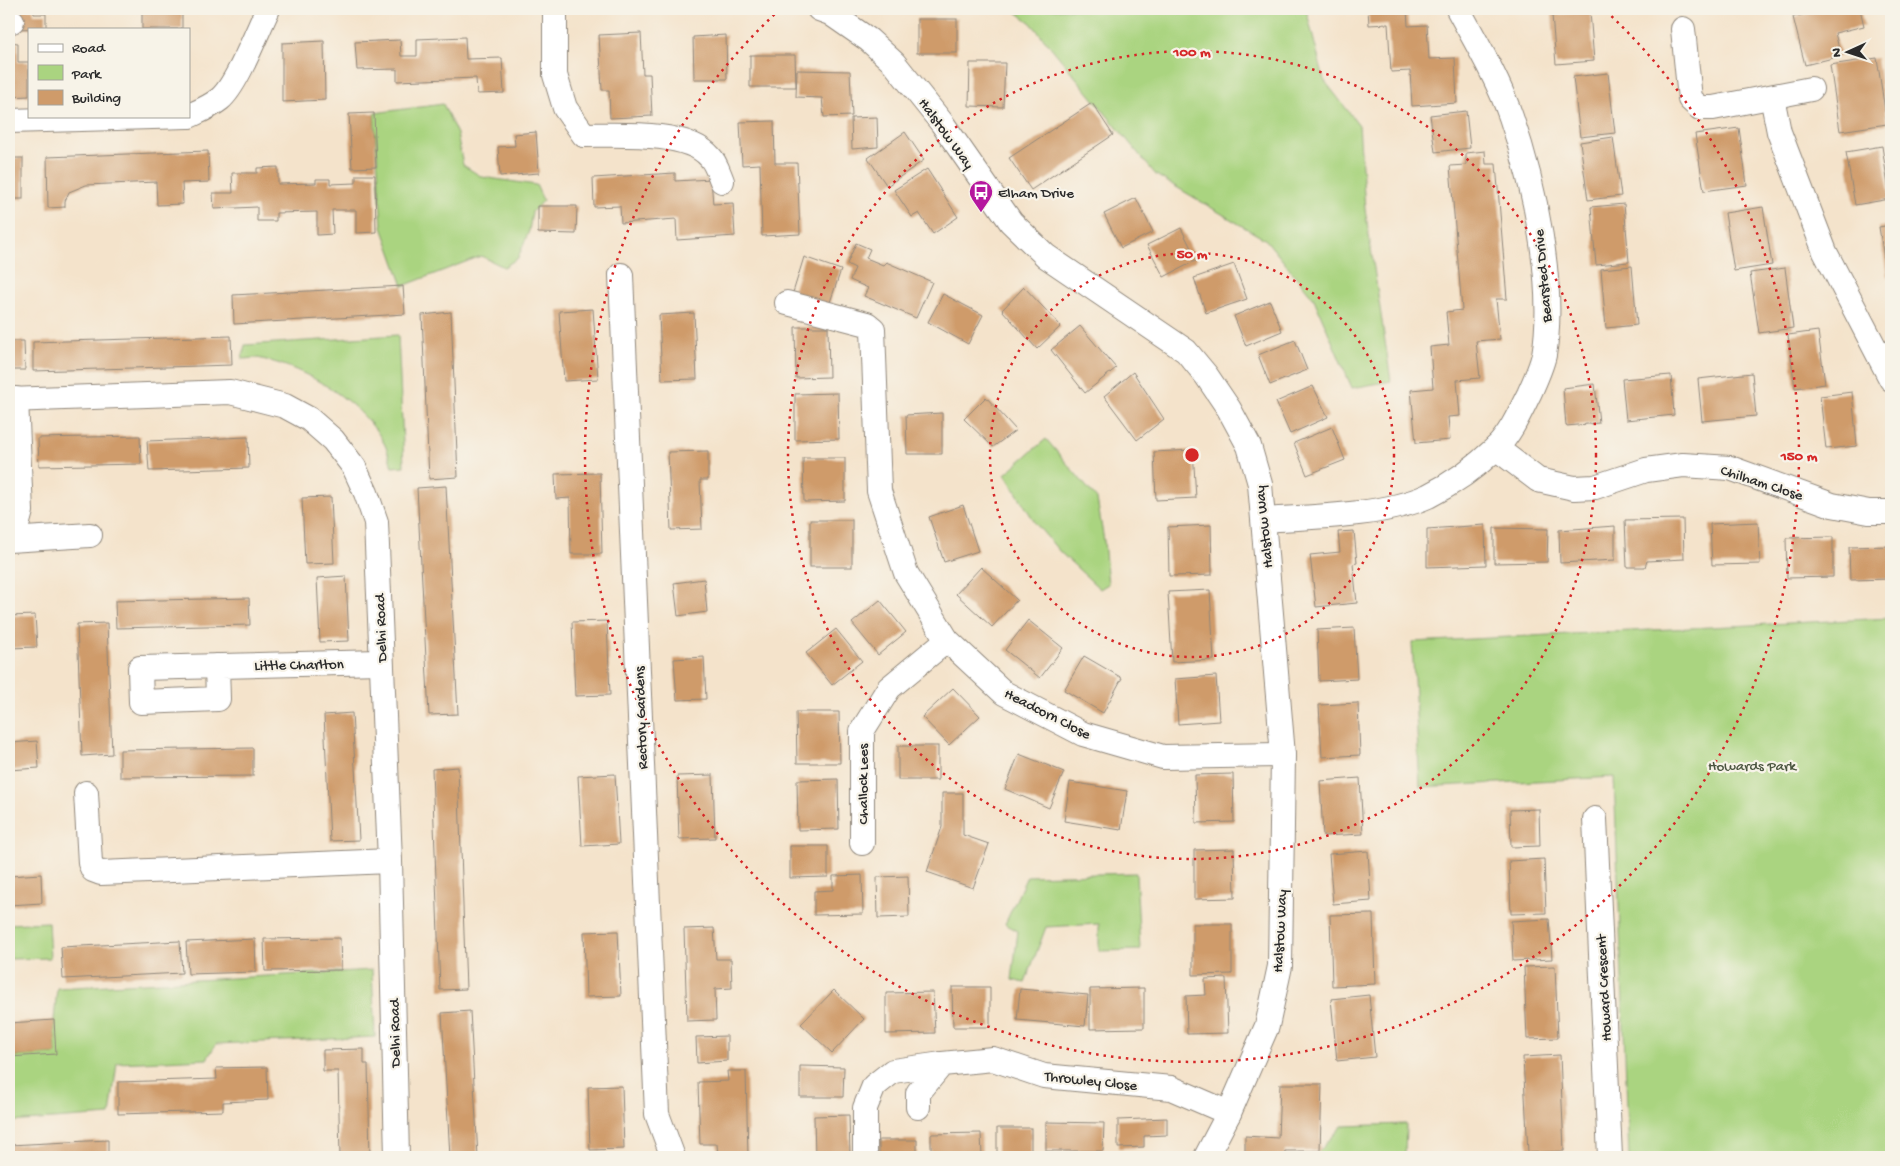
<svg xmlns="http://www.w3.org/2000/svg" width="1900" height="1166" font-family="'Gochi Hand',sans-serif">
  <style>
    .green { fill: #aad480; stroke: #6a8056 }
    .building { fill: #cf9b6a }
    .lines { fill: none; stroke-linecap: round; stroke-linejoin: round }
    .street-casing { stroke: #90877b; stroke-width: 26 }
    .street { stroke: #fff; stroke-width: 24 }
    .ring { fill: none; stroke: #d62828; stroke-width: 2.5; stroke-dasharray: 2.5 5 }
    .labels { text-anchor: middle; stroke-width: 4.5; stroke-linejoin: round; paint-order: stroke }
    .street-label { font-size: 15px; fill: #2b2b2b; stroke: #f7f3e8 }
    .poi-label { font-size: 15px; fill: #2b2b2b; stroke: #f7f3e8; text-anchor: start }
    .park-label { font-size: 15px; fill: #4b5540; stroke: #f7f3e8 }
    .centre { fill: #d62828; stroke: #f7f3e8; stroke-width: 2.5 }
    .ring-label { font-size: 15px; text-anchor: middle; font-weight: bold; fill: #d62828; stroke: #f7f3e8; stroke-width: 4.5; stroke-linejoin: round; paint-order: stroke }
  </style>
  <rect width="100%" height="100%" fill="#f7f3e8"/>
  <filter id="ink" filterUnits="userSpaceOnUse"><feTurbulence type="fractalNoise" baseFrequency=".02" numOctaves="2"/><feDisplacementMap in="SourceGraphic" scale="10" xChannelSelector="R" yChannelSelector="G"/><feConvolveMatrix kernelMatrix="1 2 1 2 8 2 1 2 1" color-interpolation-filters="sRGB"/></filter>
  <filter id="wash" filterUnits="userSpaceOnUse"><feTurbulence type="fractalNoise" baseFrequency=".0096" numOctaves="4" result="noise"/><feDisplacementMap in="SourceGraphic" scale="20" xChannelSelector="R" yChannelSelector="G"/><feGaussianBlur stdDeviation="1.12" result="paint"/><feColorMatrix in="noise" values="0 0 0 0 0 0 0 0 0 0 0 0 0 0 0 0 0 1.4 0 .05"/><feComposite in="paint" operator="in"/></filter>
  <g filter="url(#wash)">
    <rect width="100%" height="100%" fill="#f4e3cb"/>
    <g class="green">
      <path d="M1012,9H1306L1324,80L1359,125L1365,209L1391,381L1352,388L1314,299L1266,240L1156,175L1031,23Z"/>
      <path d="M443,104L457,134L463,165L482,177L536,185L543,200L532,212L529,231L518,258L504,267L481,256L403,286L382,227L374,113Z"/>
      <path d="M398,335L404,466L392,467C390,460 388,451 385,445C364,403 306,368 262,359C256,357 248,359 242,359L245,345Z"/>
      <path d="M1046,439L1097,499L1104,541L1108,584L1100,589L1060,552L1036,524L1005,474Z"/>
      <path d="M1891,618V1157H1629L1614,777L1420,787L1412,642Z"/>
      <path d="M1136,873L1140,950L1099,951V924L1046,927L1025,983L1012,980L1018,931L1005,924L1027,876Z"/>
      <path d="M48,922L50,958L9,959V924Z"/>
      <path d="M372,970L375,1037L216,1044L207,1059L117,1063L110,1115L9,1122V1057L56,1054L54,1020L57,988Z"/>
      <path d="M1406,1124L1405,1157H1314L1342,1126Z"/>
    </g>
    <g id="blocks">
      <g class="building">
        <path d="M18,9H33L34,14H46V28L18,29Z"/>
        <rect x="142" y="9" width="40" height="20"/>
        <path d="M1368,9H1407L1408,26L1427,25L1429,59L1455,58L1457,103L1412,106L1410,71L1391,72L1388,24L1369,25Z"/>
        <path d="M1828,9H1860L1864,26L1835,33L1841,56L1805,65L1793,17Z"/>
        <path d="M1590,12L1594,61L1556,64L1552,15Z"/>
        <rect x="917" y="19" width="40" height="34"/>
        <path d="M641,33L643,74H650L652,116L610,118L609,90H602L599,35Z"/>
        <path d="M726,35L727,79H694L693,37Z"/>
        <path d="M465,37L466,59L502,58L504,93L477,94L476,78L397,81V69L357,70L355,42L400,40L401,56H417V39Z"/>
        <path d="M324,41L325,100L282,102V43Z"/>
        <path d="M9,42L18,43V62H29V96L9,97Z"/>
        <path d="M750,55H795L796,87H750Z"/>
        <path d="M1877,58L1887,124L1840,131L1830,65Z"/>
        <path d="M970,63H1005L1003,107L969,106Z"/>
        <path d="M797,70L850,71L852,116L824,117L822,98L796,97Z"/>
        <path d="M1608,73L1615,133L1580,137L1573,77Z"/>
        <path d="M1092,103L1113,135L1031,190L1009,158Z"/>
        <path d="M1466,111L1470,148L1435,152L1430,115Z"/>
        <path d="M374,113L376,167L352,168L349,114Z"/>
        <path d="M877,117L878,147L852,149L851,118Z"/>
        <path d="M774,121L775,163H797L800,234L762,236L760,164L742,165L740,122Z"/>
        <path d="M1739,128L1747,185L1704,191L1695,134Z"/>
        <path d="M536,132L539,173L500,176L498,147L515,146L514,134Z"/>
        <path d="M905,132L924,160L887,186L868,158Z"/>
        <path d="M1613,137L1621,196L1588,200L1580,142Z"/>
        <path d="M1882,146L1890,199L1855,205L1846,152Z"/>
        <path d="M208,151L209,182L182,183L183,204L157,205L156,182L86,185L69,192L65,201V207L48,208L47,157Z"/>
        <path d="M1485,151L1486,164H1496L1507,299H1496L1500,339L1476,341L1480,378L1457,380L1460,416L1448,417L1450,440L1416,443L1411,390L1433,388L1430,347L1449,345L1446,312L1462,310L1450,166L1466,165V153Z"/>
        <rect x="9" y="158" width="14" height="41"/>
        <path d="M278,167V184L316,183V179H330V184L356,183V175H375L376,232L356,233V210H332L333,234L317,235V212L276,213V221H257V207L214,209L213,193H233L232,173H257V168Z"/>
        <path d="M927,169L958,217L933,234L919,213L912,217L894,190Z"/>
        <path d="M675,173V181L711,179L713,204L733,203L735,236L677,240L676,219L621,223L620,206L594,207L593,178Z"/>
        <path d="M1136,198L1153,232L1121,248L1104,214Z"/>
        <path d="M1624,204L1629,262L1596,265L1591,207Z"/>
        <path d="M538,206H577L576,234L538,233Z"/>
        <path d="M1763,207L1772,265L1734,271L1725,213Z"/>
        <path d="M1891,225V276L1887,277L1879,227Z"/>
        <path d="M1181,228L1197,260L1164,277L1147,245Z"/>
        <path d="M856,243L870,249L866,258L883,265L886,262L932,282L916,318L864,296L868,288L850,280L855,268L847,264Z"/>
        <path d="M804,257L841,270L827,311L791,299Z"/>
        <path d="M1234,264L1247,299L1206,313L1194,278Z"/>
        <path d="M1632,266L1637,325L1606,328L1601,269Z"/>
        <path d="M1785,268L1793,328L1759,333L1750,273Z"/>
        <path d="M403,286L405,314L234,324L233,295Z"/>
        <path d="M1024,287L1061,326L1037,349L1002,310Z"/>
        <path d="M943,294L983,315L968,344L928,322Z"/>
        <path d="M1270,301L1282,331L1246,346L1234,316Z"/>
        <path d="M593,309L598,379L564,381L559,311Z"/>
        <path d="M451,312L458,477L429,479L422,315Z"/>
        <path d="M694,313L697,379L662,380L659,315Z"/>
        <path d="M1080,326L1116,368L1085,393L1051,350Z"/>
        <path d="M795,327H828L829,377L796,378Z"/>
        <path d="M1818,331L1825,384L1795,388L1788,335Z"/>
        <path d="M231,336L232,365L33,371V342Z"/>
        <path d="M1295,340L1307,370L1270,385L1258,355Z"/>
        <path d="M9,341H24L25,370H9Z"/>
        <path d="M1133,372L1164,419L1137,440L1104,396Z"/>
        <path d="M1752,373L1756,416L1702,421L1698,379Z"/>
        <path d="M1671,375L1674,415L1626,420L1622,379Z"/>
        <path d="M1595,384L1599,423L1566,426L1563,388Z"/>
        <path d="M1313,386L1328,417L1290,434L1276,402Z"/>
        <path d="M1852,392L1857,446L1826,449L1820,396Z"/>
        <path d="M838,393L839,439L795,440V394Z"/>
        <path d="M986,397L1016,430L993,447L964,419Z"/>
        <path d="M942,413V454H907L906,415Z"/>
        <path d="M1332,427L1345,460L1307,475L1294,443Z"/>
        <path d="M140,436L141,464L39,466L38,438Z"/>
        <path d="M248,437L249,468L149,471L147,441Z"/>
        <path d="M1193,450L1196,498L1156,500L1154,452Z"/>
        <path d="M708,451V480H700L702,529L671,530L668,452Z"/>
        <path d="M803,458H845V501L804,502Z"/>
        <path d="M600,473L602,554H571L570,498L556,499L555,474Z"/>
        <path d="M446,486L458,714L429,715L417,488Z"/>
        <path d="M331,497L334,563L305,564L302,498Z"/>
        <path d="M963,505L978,551L944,562L929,517Z"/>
        <path d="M1683,519L1684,559L1647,561L1645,567H1627L1625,520Z"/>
        <rect x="810" y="520" width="42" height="47"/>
        <path d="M1758,522L1760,564L1712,565L1710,524Z"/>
        <path d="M1211,525L1212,575L1169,576L1168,527Z"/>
        <path d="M1485,525L1486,565L1427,567V529Z"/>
        <path d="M1615,526V560L1560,563L1559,530Z"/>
        <path d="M1494,528L1548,529L1547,562L1494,563Z"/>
        <path d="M1354,531L1357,563L1353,564L1357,603L1316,607L1310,555L1340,552L1338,532Z"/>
        <path d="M1833,537V577L1787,578L1786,538Z"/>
        <path d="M1891,546V579L1850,580L1849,547Z"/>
        <path d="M981,567L1017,600L992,627L956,594Z"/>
        <path d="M346,576L349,641L320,642L317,578Z"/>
        <path d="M704,579L707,612L678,616L674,583Z"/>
        <path d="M1210,590L1214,660L1172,662L1168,592Z"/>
        <path d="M249,598L250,625L116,628L115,601Z"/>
        <path d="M880,600L906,632L878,655L852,623Z"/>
        <path d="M35,615L37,647L9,648V616Z"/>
        <path d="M1028,620L1063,648L1040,678L1005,650Z"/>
        <path d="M607,621L610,695L575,696L572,622Z"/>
        <path d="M107,623L112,754L82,756L77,624Z"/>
        <path d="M1354,628L1357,679L1319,681L1317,630Z"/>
        <path d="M836,629L862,661L832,685L806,653Z"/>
        <path d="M1084,656L1122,678L1103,713L1064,690Z"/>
        <path d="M704,657L706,699L677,700L674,659Z"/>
        <path d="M1216,676L1219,721L1178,724L1175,679Z"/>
        <path d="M953,688L980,716L949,745L922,717Z"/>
        <path d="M1358,703L1360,755L1322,757L1319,705Z"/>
        <path d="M796,712H839L840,763H797Z"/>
        <path d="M352,713L359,840L330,841L324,715Z"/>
        <path d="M37,741L39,768L9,770V743Z"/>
        <rect x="898" y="746" width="40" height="34"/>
        <path d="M253,748V776L120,777V750Z"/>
        <path d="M1019,754L1064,772L1049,808L1005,789Z"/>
        <path d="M458,767L466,989L440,990L432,769Z"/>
        <path d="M615,774L619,844L582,846L578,776Z"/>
        <path d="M1233,774L1234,822L1196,823L1195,775Z"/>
        <path d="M713,775L715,838L679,839L677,776Z"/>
        <path d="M1360,778L1363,834L1323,836L1320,781Z"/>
        <path d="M838,779L839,829L798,830L797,780Z"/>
        <path d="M1070,782L1127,791L1121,830L1064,821Z"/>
        <path d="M942,793H963V835L989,844L973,888L927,872L942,827Z"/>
        <path d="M1539,809L1540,846L1511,847L1510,810Z"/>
        <path d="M790,846H828V877L790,878Z"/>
        <path d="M1234,849L1235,898L1194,899V850Z"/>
        <path d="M1368,851L1371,901L1333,904L1329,854Z"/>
        <path d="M1544,859L1546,913L1511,914L1509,861Z"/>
        <path d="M41,874L42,903L9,905V876Z"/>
        <path d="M862,875L863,914L814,915V891L833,890V876Z"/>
        <path d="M908,876L909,917L878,918L877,877Z"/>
        <path d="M1373,914L1375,984L1332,986L1330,915Z"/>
        <path d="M1549,919L1552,959L1513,961L1511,921Z"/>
        <path d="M1193,924H1232V974L1193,975Z"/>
        <path d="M714,928L716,959H731L732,988L715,989L716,1020L687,1021L684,929Z"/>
        <path d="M618,931L621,996L586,997L584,932Z"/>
        <path d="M340,938L341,970L265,971L264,939Z"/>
        <path d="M255,939L256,972L188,974L186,942Z"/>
        <path d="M180,941L182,973L63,979L61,947Z"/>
        <path d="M1555,966L1558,1038L1527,1039L1524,967Z"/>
        <path d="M1226,978L1228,1033L1187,1034L1186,996L1206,995L1205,979Z"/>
        <path d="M952,987H990V1027H953Z"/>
        <path d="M1144,988V1028L1090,1029V989Z"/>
        <path d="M1020,989L1088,995L1085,1026L1017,1020Z"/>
        <path d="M834,990L864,1019L832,1053L801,1024Z"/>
        <path d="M933,992L935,1033L886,1034V993Z"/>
        <path d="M1369,995L1375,1057L1337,1061L1331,999Z"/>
        <path d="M470,1011L478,1157H450L442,1013Z"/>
        <path d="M54,1020L56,1054L9,1057V1023Z"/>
        <path d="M727,1036V1061L697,1063L696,1037Z"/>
        <path d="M364,1049V1064H368L370,1157H340L338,1071H323V1050Z"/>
        <path d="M1560,1055L1564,1151L1528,1153L1523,1057Z"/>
        <path d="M800,1066L844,1067L843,1097H800Z"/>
        <path d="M267,1067L268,1100L223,1102V1111L118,1114V1082L217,1079L216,1068Z"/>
        <path d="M727,1071H746L748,1157H718L717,1144H700L698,1082L728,1081Z"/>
        <path d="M1280,1084H1322L1320,1151H1285L1284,1157H1245V1136L1278,1138Z"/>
        <path d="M622,1086L624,1149L590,1150L588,1087Z"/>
        <path d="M849,1115L850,1157H815L814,1116Z"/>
        <path d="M1167,1118V1135L1144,1136V1147L1118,1148V1120Z"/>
        <path d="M1046,1122L1104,1123L1103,1151H1046Z"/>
        <rect x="997" y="1128" width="34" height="29"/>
        <path d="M981,1133L982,1157H931V1134Z"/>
        <path d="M108,1140V1157H9V1145Z"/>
        <rect x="879" y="1140" width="38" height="17"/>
      </g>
    </g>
  </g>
  <g filter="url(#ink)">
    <use href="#blocks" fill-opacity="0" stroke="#90877b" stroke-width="1"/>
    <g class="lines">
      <g class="street-casing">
        <g id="street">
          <path d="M555,9V75L565,108L584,135C616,135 688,130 710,157C716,163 719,174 722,181"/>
          <path d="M819,9L830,13L869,40L894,63L942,123L1011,222L1046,256L1186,351L1206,375L1229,409L1249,446L1260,484L1283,755L1280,966L1267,1026L1229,1113L1206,1157"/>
          <path d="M9,21H12"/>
          <path d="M1683,29L1690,99L1700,108H1713L1811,89"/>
          <path d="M1772,97L1779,132L1825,252L1891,379"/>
          <path d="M189,116C200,111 210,107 220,99C237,85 257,31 268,9"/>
          <path d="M9,121L188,116"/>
          <path d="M621,275L657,1114L673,1157"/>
          <path d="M787,303L867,324L873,329L879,491L906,573L947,640L1004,693L1083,734L1163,757L1283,755"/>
          <path d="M9,400L230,392L285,406L309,419L333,440L354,467L366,493L376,522L390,861L397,1157"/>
          <path d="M1496,448L1538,480L1574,488L1595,487L1646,470L1683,465L1730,468L1832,505L1869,512H1891"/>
          <path d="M1264,520C1312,517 1384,516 1428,496C1452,484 1476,467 1496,448C1511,433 1520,412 1529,394C1535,381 1541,368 1544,355C1556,285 1534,183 1511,117C1498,79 1477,44 1458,9"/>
          <path d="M9,533L18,522L21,511L16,399"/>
          <path d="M9,540L90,535"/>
          <path d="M217,666L218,699L141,702L140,668L381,662"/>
          <path d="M86,793L90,863L93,870L101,873L390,861"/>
          <path d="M1595,819L1610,1157"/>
          <path d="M862,843V731L889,688L947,640"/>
          <path d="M918,1107V1093L942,1064L993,1059L1044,1076L1171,1088L1229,1113"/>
          <path d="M865,1152V1108L874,1086L893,1071L942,1064"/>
        </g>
      </g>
      <use href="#street" class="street"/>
    </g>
  </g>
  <g class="ring">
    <circle cx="1192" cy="455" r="202"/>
    <circle cx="1192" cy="455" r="404"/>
    <path d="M1606 11A607 607 0 1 1 778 11"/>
  </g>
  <defs>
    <g id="bus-pin" transform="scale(1.25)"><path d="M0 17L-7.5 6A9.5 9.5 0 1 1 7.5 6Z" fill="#b5179e" stroke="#f7f3e8"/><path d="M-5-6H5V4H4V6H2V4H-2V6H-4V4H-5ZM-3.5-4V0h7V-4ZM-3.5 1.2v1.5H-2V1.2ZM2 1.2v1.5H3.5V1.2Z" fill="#fff"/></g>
  </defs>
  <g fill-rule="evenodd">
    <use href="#bus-pin" x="981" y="192"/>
  </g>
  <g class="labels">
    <g class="street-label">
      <text transform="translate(947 133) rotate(54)" y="5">Halstow Way</text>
      <text transform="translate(1542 276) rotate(-95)" y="5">Bearsted Drive</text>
      <text transform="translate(1762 482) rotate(18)" y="5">Chilham Close</text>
      <text transform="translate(1263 527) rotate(-96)" y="5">Halstow Way</text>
      <text transform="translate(380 628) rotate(-92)" y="5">Delhi Road</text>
      <text transform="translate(299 664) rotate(-1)" y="5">Little Charlton</text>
      <text transform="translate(1048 713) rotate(27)" y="5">Headcorn Close</text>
      <text transform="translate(640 718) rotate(-92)" y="5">Rectory Gardens</text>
      <text transform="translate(862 784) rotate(-90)" y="5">Challock Lees</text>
      <text transform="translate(1279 931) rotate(-87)" y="5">Halstow Way</text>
      <text transform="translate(1603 988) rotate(-93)" y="5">Howard Crescent</text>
      <text transform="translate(394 1033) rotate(-91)" y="5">Delhi Road</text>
      <text transform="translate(1091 1080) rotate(6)" y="5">Throwley Close</text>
    </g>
    <g class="poi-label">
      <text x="998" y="197">Elham Drive</text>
    </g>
    <g class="park-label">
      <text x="1752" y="770">Howards Park</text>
    </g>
  </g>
  <circle cx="1192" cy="455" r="8" class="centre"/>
  <g class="ring-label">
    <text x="1192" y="56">100 m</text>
    <text x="1192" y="258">50 m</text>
    <text x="1799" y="460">150 m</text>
  </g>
  <rect width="1900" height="1166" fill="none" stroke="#f7f3e8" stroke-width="30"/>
  <rect x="28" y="28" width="162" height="90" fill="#f7f3e8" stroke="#a5a39c"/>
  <rect x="38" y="44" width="25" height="8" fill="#ffffff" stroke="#a5a39c"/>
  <text x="72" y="52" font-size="15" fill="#2b2b2b">Road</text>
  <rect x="38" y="65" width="25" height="15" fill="#aad480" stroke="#a5a39c"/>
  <text x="72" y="78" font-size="15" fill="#2b2b2b">Park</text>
  <rect x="38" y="90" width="25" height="15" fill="#cf9b6a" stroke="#a5a39c"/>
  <text x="72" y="102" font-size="15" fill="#2b2b2b">Building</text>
  <g transform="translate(1848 52) rotate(267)" stroke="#f7f3e8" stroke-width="4" paint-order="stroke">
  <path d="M0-4L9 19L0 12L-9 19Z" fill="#2b2b2b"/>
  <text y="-8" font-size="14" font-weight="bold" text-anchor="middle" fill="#2b2b2b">N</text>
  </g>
</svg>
